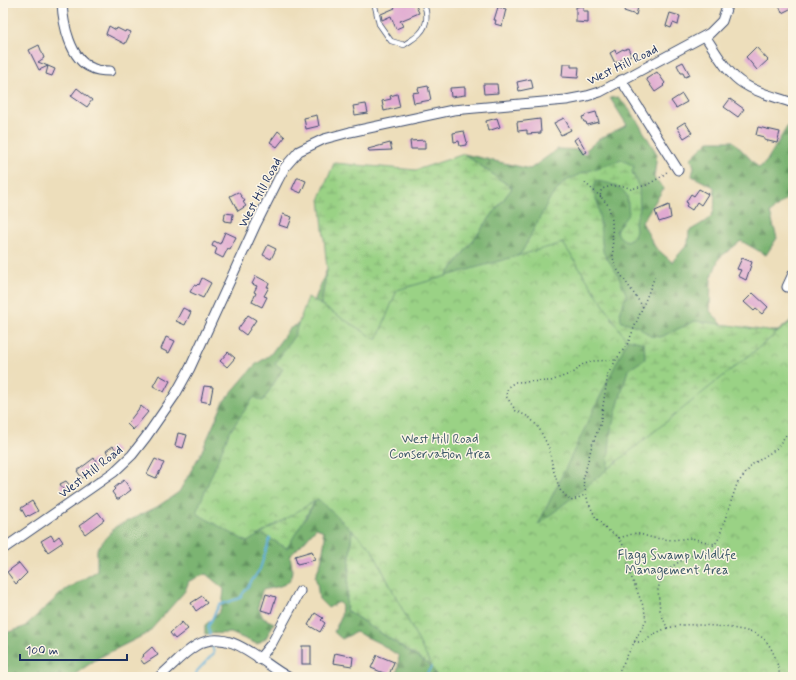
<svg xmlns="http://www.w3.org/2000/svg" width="796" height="680" font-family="Mynerve,sans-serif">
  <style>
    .forest { fill: url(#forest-firs); stroke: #4b7268 }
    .wetland { fill: url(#wetland-marsh); stroke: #5a8072 }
    .park { fill: url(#park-crowns); stroke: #5a8072 }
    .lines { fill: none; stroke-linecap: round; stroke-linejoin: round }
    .stream { stroke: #61b0db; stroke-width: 2 }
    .building { fill: #e0aad1 }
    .service-casing { stroke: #3a496c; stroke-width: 6 }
    .minor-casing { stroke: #3a496c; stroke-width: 11 }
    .path { stroke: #3a496c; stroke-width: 1.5; stroke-dasharray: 1 3; stroke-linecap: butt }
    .service { stroke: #fff; stroke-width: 4.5 }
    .minor { stroke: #fff; stroke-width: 9 }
    .labels { text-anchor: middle; stroke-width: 3; stroke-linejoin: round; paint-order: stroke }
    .street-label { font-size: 13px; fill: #1b2f5e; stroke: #fcf5e5 }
    .park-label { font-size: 13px; fill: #3b5868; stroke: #fcf5e5 }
  </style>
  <defs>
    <pattern id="forest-firs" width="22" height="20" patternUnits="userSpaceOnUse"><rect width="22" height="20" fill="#7bb472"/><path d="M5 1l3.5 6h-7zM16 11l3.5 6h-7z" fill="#649361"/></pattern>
    <pattern id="wetland-marsh" width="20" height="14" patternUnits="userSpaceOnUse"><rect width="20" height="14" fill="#9ad285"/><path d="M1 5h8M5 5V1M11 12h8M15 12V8" fill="none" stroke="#7dab70"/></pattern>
    <pattern id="park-crowns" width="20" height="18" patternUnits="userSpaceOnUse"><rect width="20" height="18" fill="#9ad285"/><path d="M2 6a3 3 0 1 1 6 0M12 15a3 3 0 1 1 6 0" fill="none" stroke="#7dab70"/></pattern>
  </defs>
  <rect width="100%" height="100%" fill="#fcf5e5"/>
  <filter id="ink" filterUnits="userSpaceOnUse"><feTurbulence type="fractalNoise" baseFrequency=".025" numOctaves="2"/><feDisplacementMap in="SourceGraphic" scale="8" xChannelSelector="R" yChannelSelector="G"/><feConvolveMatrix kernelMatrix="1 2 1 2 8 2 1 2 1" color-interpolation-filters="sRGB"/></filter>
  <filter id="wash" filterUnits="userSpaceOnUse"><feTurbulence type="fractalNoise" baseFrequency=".012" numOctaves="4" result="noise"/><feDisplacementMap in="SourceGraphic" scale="16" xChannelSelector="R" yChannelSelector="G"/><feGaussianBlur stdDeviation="0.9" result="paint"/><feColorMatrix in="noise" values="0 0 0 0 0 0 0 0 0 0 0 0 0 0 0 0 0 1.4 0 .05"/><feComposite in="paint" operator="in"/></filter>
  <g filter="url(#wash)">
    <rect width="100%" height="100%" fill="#eddebb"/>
    <g class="forest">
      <path d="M618,97L633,114L657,154L654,178L664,188L642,222L655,247L672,262L688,244L689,231C715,216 716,217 714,187L692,176L694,167L691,158L709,141H733L759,168L766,162L793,117V140L790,141L793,165V193L770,213L777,238L766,255L741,241L719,258L711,279L710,311L729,332L778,331L793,319V677L541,551L441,283L512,188L464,154L530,169L558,149L586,150L599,139L627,125L610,98Z"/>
      <path d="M327,269L306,396L305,519L328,479L352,530L346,610L428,664L445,677H395L398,668L399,656L381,644L356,632L342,639L334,632L341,617L342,606L339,602L328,608L319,599L317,583L315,577L321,562L325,540L322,530L316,528L303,543L290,556C296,584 288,585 262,590L258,607L263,618L274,623L266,638L257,644L231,633L205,634V625C222,612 222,610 224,589L206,574L189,581L185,591L148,633L98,658L71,677H3V634L24,627L65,590L97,571V549L115,527L157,507L179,492L201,453L224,401L255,365L270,355L289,329L307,319Z"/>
    </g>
    <path class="wetland" d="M464,154L512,188L441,283L489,280L522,252L549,200L564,182L582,173L622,160L634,166L632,172L639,188L640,209L635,222L636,230L634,237L626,241L620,237L616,231L629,213C628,208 628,201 627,196C622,185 606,182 596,181L593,191L598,204L603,252L618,275L627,296L620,309L621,321L639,327L650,336L661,337L695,321L729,325L793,335L605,497L611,430L628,370L645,359L644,343L615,336L445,677L428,664L346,610L352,530L328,479L287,548L260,533L306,396L327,269L320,198L334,163L416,170Z"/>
    <path class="park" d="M563,243L627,341L538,525L793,320V677H437L371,548L318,499L247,542L196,513L229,433L254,397L263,401L283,369L275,364L294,336L308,297L377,340L397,290Z"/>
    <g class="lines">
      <g class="stream">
        <path d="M210,634L208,627L219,605L240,598L260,569L270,538"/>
        <path d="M195,677L197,671L214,653L212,646"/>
        <path d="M424,677L432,667"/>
      </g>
    </g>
    <g id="blocks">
      <g class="building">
        <path d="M392,3H415L419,13L400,21L403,26L396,29L391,16L382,20L381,14L395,8Z"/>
        <path d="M631,3H639L636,15L624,11L626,4L630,5Z"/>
        <path d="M785,3H790L792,8L782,13L779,5Z"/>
        <path d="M583,6V11H588V23L576,22V7Z"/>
        <path d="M498,7L506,9L502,26L495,24L496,20H494Z"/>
        <path d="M670,13L680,16L678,25L673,23L671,28L666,26Z"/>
        <path d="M109,26L116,30L117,28L125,32L126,30L131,32L125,44L106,34Z"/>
        <path d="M39,45L44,58L38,62L48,66L39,70L29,50Z"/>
        <path d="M756,47L768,60L757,70L746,57Z"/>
        <path d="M628,48L631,55L615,63L610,53L615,50L616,53L623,49L624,50Z"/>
        <path d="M683,62L690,75L685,77L683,73H681L677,65Z"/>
        <path d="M563,64H571V67H579L578,78L562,77Z"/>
        <path d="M48,66L55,69L52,76L46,74Z"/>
        <path d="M657,72L665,83L663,85L664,86L655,92L646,79Z"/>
        <path d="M531,79L533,88L519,91L517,82Z"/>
        <path d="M483,84H497L498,93L484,94Z"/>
        <path d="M428,86L431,100L414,103L412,93L419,92L418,88Z"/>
        <path d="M465,87V95L451,97L450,88Z"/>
        <path d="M77,88L92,100L87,107L71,96Z"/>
        <path d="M397,94L400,107L384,111L382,101L391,99L390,96Z"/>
        <path d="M682,94L687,102L676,108L671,101Z"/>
        <path d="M730,99L744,109L738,117L724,107Z"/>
        <path d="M366,104L368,113L355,115L353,106Z"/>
        <path d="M596,112L599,122L587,125L586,122H584L582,117L585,116V115Z"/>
        <path d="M317,115L319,126L306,129L304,118Z"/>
        <path d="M497,118L500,127L488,131L486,121Z"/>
        <path d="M564,118L571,130L561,135L554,123Z"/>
        <path d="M540,119L541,133L527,134V130L518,131L517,122Z"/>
        <path d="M685,122L692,133L684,138L677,127Z"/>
        <path d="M758,127L780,132L777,143L764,140V137L756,135Z"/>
        <path d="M278,131L285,137L277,147L270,142Z"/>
        <path d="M464,131L467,142L466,143V145L460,146L459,141L454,142L453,133Z"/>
        <path d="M578,137L587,152L583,154L574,140Z"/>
        <path d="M425,140V149H411L410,141Z"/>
        <path d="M390,143L392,150L369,151L368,149Z"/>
        <path d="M297,178H299L306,181L301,193L292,189Z"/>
        <path d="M699,189L708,194L701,205L697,202L692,210L686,206L688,203L686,202L691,194L694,196Z"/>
        <path d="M238,192L245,201L243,202L246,206L238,211L230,196Z"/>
        <path d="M669,205L671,218L659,222L655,211Z"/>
        <path d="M225,213L233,214L232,222L224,221Z"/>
        <path d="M283,214L292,217L288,228L279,225Z"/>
        <path d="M225,232L236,237L230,249L228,248L223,258L215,254L217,248L212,246L214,241L220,244Z"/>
        <path d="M268,245L276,249L271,259L263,255Z"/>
        <path d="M742,258L752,262L746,280L738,276L741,270L737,269Z"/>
        <path d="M256,276L269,283L267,287H269L264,296L267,297L262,307L252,302L256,293L254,292L257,286L252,284Z"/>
        <path d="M202,278L211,283L203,298L190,292L194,285L196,286L198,284L199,285Z"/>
        <path d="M753,293L768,307L762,314L756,309L754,311L744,302Z"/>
        <path d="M183,308L191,312L185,325L176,321Z"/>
        <path d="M248,315L256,320L246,335L238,329Z"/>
        <path d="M166,337L175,341L169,353L161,349Z"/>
        <path d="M228,352L235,358L227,367L220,361Z"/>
        <path d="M159,375L170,381L164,392L153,386Z"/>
        <path d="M204,386L213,387L210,403L201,401Z"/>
        <path d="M141,406L148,412L133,430L127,424Z"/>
        <path d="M178,433L187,435L183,448L175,446Z"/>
        <path d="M113,446L118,452L111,458L106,451Z"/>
        <path d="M94,458L99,465L82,478L77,471Z"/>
        <path d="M155,459L164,463L156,478L147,474Z"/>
        <path d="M124,480L131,490L119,499H117L112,492L115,489L114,488Z"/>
        <path d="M66,481L71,487L64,491L60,484Z"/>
        <path d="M32,501L38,511L29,516L28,515L26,517L21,508Z"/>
        <path d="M98,512L104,520L85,534L79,526Z"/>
        <path d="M51,535L54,540L59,536L63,542L48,552L41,541Z"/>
        <path d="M312,551L315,560L297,564L295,556Z"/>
        <path d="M19,563L27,573L16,584L7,572Z"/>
        <path d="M266,594L276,597L271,613L261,610Z"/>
        <path d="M202,596L207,603L196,611L191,603Z"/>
        <path d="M315,613L323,618L321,620L325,623L320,632L308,625Z"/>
        <path d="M182,622L188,629L175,639L170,633Z"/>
        <rect x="302" y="646" width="9" height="18"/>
        <path d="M152,647L158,655L144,664L140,659L144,656L143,655Z"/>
        <path d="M335,653L353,657L352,666L333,663Z"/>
        <path d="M377,655L394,662L389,675L371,668Z"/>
      </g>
    </g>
  </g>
  <g filter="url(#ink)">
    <use href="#blocks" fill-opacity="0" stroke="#3a496c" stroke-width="1"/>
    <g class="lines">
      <g class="service-casing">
        <path id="service" d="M377,3L375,6L379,24L391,41L404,45C409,41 416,38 420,33C428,25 428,12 423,3"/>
      </g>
      <g class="minor-casing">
        <g id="minor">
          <path d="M62,3C63,23 70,60 92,68C97,71 104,71 110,71"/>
          <path d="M705,36C716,52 727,74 744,84C759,94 777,97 793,103"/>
          <path d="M621,80L678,170"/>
          <path d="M787,287L793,274"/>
          <path d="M3,549L114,472L132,455L146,437L175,395L190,368L256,224L278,180L285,167L299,151L324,139L350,132L453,110L566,100L587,96L600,92L710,33L722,21L728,3"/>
          <path d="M259,659L272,643L300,591"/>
          <path d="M159,677C171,667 183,653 197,645C230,626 261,663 288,677"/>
        </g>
      </g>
      <g class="path">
        <path d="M585,183L601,197"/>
        <path d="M643,307L615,266L613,257L612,220L608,205L601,197L600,193L602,189L611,186H624L631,189L647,185L661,177L669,170"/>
        <path d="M587,494L571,501L560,490L553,469L549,448L539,428L529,417L516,411L506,396L508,387L515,382L551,381L575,372L581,365L594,361L615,360"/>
        <path d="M619,538L636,533L653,538L672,540L691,538L715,544"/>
        <path d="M667,628C672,627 677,626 682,625C700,624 754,627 765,640C774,650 778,664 780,677"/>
        <path d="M634,642H644L654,634L667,628L660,610L658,590L662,573C670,568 677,563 684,559C696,553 710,552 718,540L737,484L753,464L776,449L786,435L793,431"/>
        <path d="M616,677L646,620L644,608L628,569V554L619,538L605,528L596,518L588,502L583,480L592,445L600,425L608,374L616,360L628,343L656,274"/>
      </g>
      <use href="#service" class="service"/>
      <use href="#minor" class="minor"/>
    </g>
  </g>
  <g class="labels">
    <g class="street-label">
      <text transform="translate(622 64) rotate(-26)" y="5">West Hill Road</text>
      <text transform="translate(259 192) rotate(-62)" y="5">West Hill Road</text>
      <text transform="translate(90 471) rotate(-38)" y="5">West Hill Road</text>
    </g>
    <g class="park-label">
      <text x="440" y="443">West Hill Road<tspan x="440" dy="15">Conservation Area</tspan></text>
      <text x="677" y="559">Flagg Swamp Wildlife<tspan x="677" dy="15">Management Area</tspan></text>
    </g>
  </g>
  <rect width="796" height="680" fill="none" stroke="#fcf5e5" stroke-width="16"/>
  <path d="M20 654v6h107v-6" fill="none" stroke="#1b2f5e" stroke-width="2"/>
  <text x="26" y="654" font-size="12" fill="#1b2f5e" stroke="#fcf5e5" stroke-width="3" paint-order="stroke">100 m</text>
</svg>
